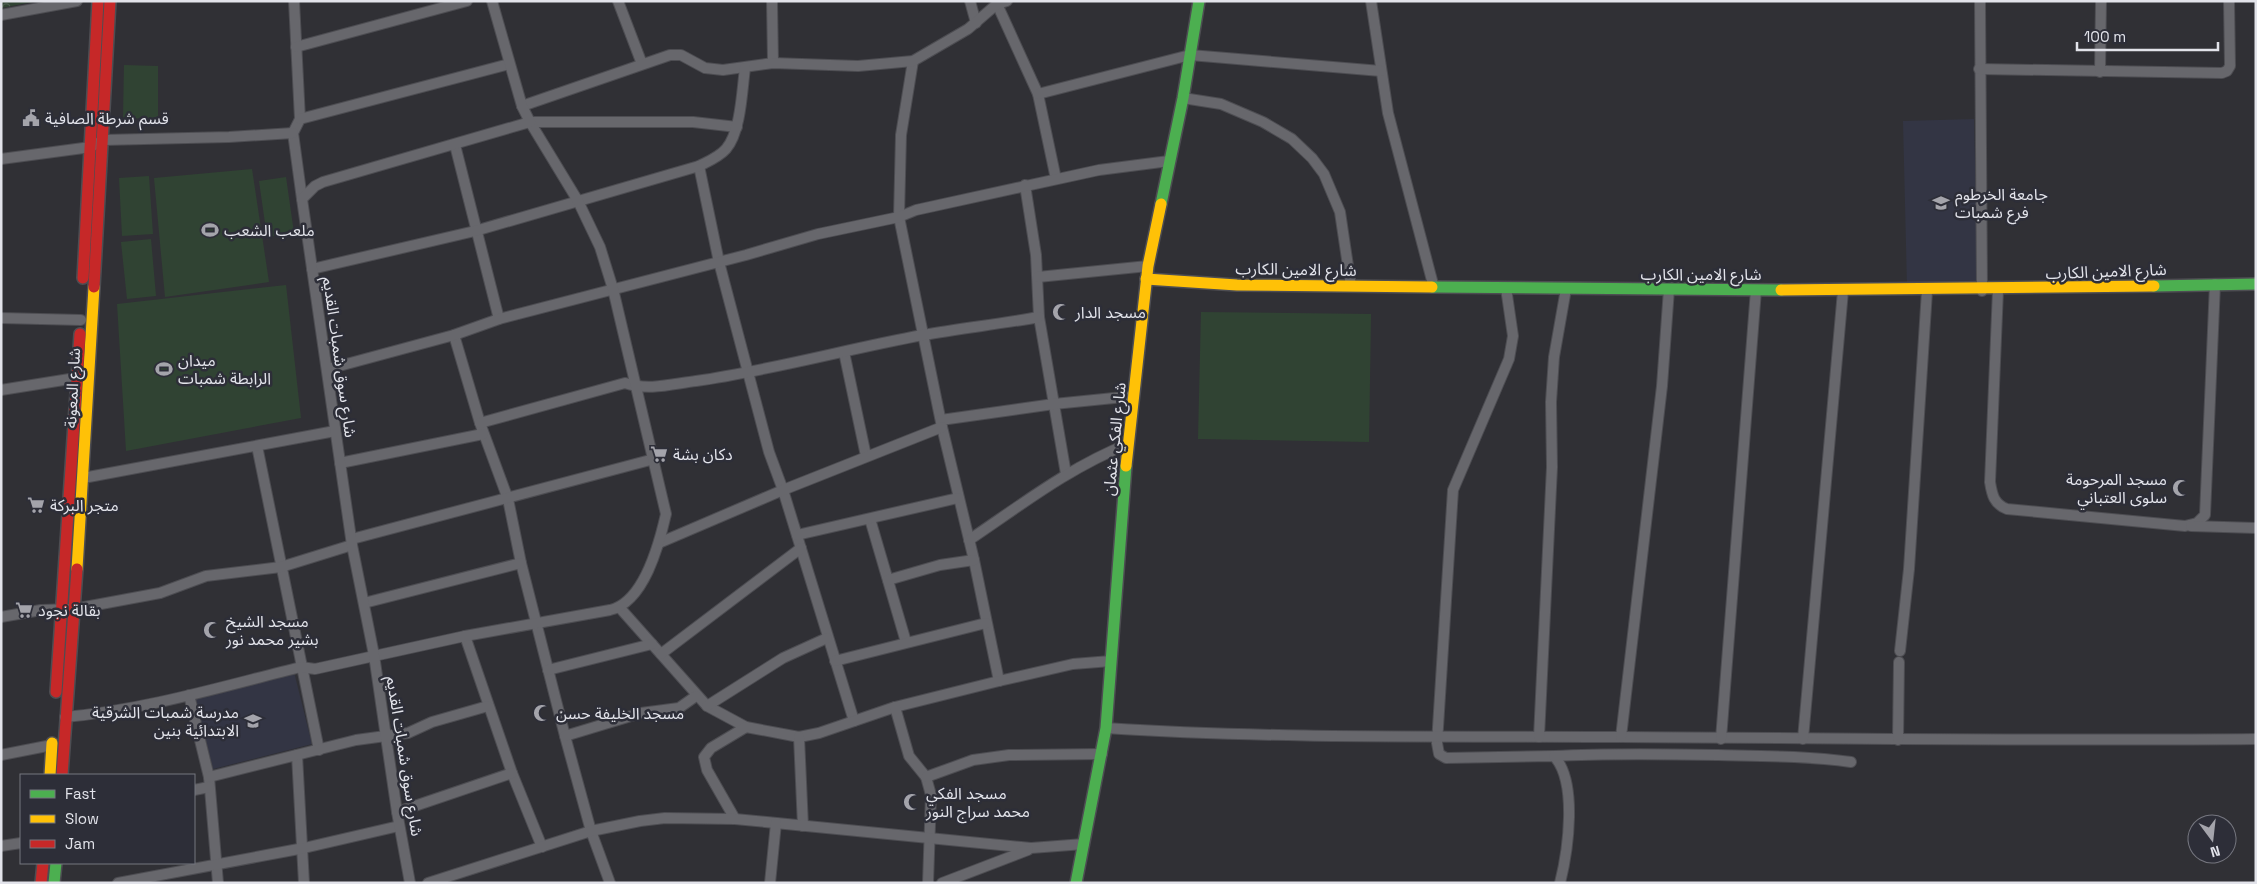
<svg xmlns="http://www.w3.org/2000/svg" width="2257" height="884" font-family="'Space Grotesk','Noto Sans Arabic',sans-serif">
  <style>
    .built { fill: #333544 }
    .grass { fill: #304333 }
    .forest { fill: url(#forest-crowns) }
    .lines { fill: none; stroke-linecap: round; stroke-linejoin: round }
    .street-casing { stroke: #4d4d52; stroke-width: 12 }
    .fast-casing { stroke: #4d4d52; stroke-width: 14 }
    .slow-casing { stroke: #4d4d52; stroke-width: 14 }
    .jam-casing { stroke: #4d4d52; stroke-width: 14 }
    .street { stroke: #67676c; stroke-width: 10 }
    .fast { stroke: #4caf50; stroke-width: 11 }
    .slow { stroke: #ffc107; stroke-width: 11 }
    .jam { stroke: #c62828; stroke-width: 11 }
    .labels { text-anchor: middle; stroke-width: 5; stroke-linejoin: round; paint-order: stroke }
    .poi-label { font-size: 16px; fill: #e2e3ea; stroke: #2d2e38; text-anchor: start }
    .street-label { font-size: 16px; fill: #e2e3ea; stroke: #2d2e38 }
  </style>
  <defs>
    <pattern id="forest-crowns" width="20" height="18" patternUnits="userSpaceOnUse" patternTransform="scale(1.25)"><rect width="20" height="18" fill="#304333"/><path d="M2 6a3 3 0 1 1 6 0M12 15a3 3 0 1 1 6 0" fill="none" stroke="#4e5e51"/></pattern>
  </defs>
  <rect width="100%" height="100%" fill="#303035"/>
  <g class="built">
    <path d="M1974,119L1978,284L1907,286L1903,121Z"/>
    <path d="M294,672L312,744L213,769L195,697Z"/>
  </g>
  <g class="grass">
    <path d="M124,65L158,66V119L123,118Z"/>
    <path d="M252,169L269,282L165,297L154,178Z"/>
    <path d="M149,176L153,234L122,236L119,178Z"/>
    <path d="M286,177L294,233L267,237L259,181Z"/>
    <path d="M151,239L156,296L127,299L121,242Z"/>
    <path d="M286,285L301,418L126,451L117,304Z"/>
    <path d="M1201,312L1371,314L1369,442L1198,439Z"/>
  </g>
  <path class="forest" d="M1,1H38L1,8Z"/>
  <g class="lines">
    <g class="street-casing">
      <g id="street">
        <path d="M294,1L300,119L293,133L302,199"/>
        <path d="M618,1L642,64"/>
        <path d="M772,1L773,63"/>
        <path d="M970,1L976,23"/>
        <path d="M1371,1L1388,113L1434,288"/>
        <path d="M1980,1L1982,291"/>
        <path d="M997,4L1038,94L1056,179"/>
        <path d="M1,15L77,1"/>
        <path d="M296,47L467,1"/>
        <path d="M913,61L901,135L899,217L942,427L974,560L999,681"/>
        <path d="M1979,69L2222,73L2227,71L2230,66L2229,1"/>
        <path d="M2100,72L2101,1"/>
        <path d="M1038,94L1190,55L1381,71"/>
        <path d="M1183,98L1221,104L1263,122L1292,139L1312,158L1324,174L1340,212L1351,286"/>
        <path d="M522,106L670,55H681L705,68L723,70L773,63L858,66L913,61L968,29L997,4L1007,1"/>
        <path d="M300,119L509,64"/>
        <path d="M530,122H693L737,127"/>
        <path d="M455,145L499,319"/>
        <path d="M1,159L91,147L103,140L229,137L293,133"/>
        <path d="M699,166L719,262L769,452L783,490L854,721"/>
        <path d="M1025,185L1036,255L1039,317L1066,474"/>
        <path d="M312,269L475,231L699,166C709,161 719,157 726,149C741,132 742,90 745,68"/>
        <path d="M1038,277L1148,266"/>
        <path d="M1506,288L1513,336L1509,359L1453,490L1437,743L1439,754L1446,758L1554,756C1578,782 1568,851 1560,883"/>
        <path d="M1998,290L1990,482C1992,495 1994,504 2007,509L2185,526L2197,523L2205,515L2215,284"/>
        <path d="M1,318L81,320"/>
        <path d="M454,335L480,423L508,499L521,563L565,736L591,831L610,883"/>
        <path d="M844,352L866,456"/>
        <path d="M328,369L454,335L499,319L746,255L818,234L899,217L916,210L1099,170L1169,161"/>
        <path d="M1,390L76,378"/>
        <path d="M941,420L1054,404L1134,396"/>
        <path d="M480,423L625,383C648,391 672,384 696,381C773,370 847,349 923,335C962,328 1001,324 1039,317"/>
        <path d="M257,446L319,750"/>
        <path d="M340,463L483,434"/>
        <path d="M83,478L335,431"/>
        <path d="M870,519L906,642"/>
        <path d="M2191,526L2256,528"/>
        <path d="M797,535L958,498"/>
        <path d="M352,539L654,459"/>
        <path d="M969,540C1021,505 1070,467 1128,444"/>
        <path d="M659,543L783,490L942,427"/>
        <path d="M888,580L940,565L974,560"/>
        <path d="M364,603L521,563"/>
        <path d="M620,608L707,706L746,727L799,737L819,733L895,707L999,681L1073,664L1111,661"/>
        <path d="M1,617L41,610L74,609L160,593L206,576L281,567L352,545"/>
        <path d="M465,636L512,773L542,847"/>
        <path d="M1900,651L1909,569L1927,291"/>
        <path d="M661,654L801,548"/>
        <path d="M835,661L986,623"/>
        <path d="M548,670L652,644"/>
        <path d="M189,695L209,777L218,883"/>
        <path d="M707,706L783,658L827,638"/>
        <path d="M895,707L909,756L926,777L931,795L928,883"/>
        <path d="M65,717C145,710 224,686 301,667L315,669L465,636L610,610C644,602 659,545 666,514L613,289L600,247L578,201L530,122"/>
        <path d="M1106,728C1277,739 1448,736 1620,737C1832,738 2044,741 2256,739"/>
        <path d="M565,736L641,713L679,708L696,696"/>
        <path d="M799,737L803,826"/>
        <path d="M1539,737L1552,467L1551,402L1554,357L1566,289"/>
        <path d="M1621,737L1662,386L1669,289"/>
        <path d="M1721,739L1756,290"/>
        <path d="M1803,739L1843,291"/>
        <path d="M1898,740L1899,662"/>
        <path d="M1,755L52,745"/>
        <path d="M297,755L304,883"/>
        <path d="M1554,756C1609,753 1663,754 1718,755C1762,756 1807,756 1851,762"/>
        <path d="M209,777L356,740L408,733L432,722L488,706"/>
        <path d="M926,777L973,760L1009,755L1102,754"/>
        <path d="M194,790L209,787"/>
        <path d="M397,812L512,773"/>
        <path d="M735,819L707,770L704,757L711,748L746,727"/>
        <path d="M1,846L21,843"/>
        <path d="M118,883L304,848L399,826"/>
        <path d="M410,883L397,812L374,655L352,545L302,199L315,186L323,182L530,122L522,106L492,1"/>
        <path d="M428,883L591,831L640,821L665,818L735,819L1031,848L1084,844"/>
        <path d="M770,883L776,823"/>
        <path d="M942,883L1028,850"/>
      </g>
    </g>
    <g class="fast-casing">
      <g id="fast">
        <path d="M1161,204L1183,98L1199,1"/>
        <path d="M2154,286L2256,284"/>
        <path d="M1432,287L1781,290"/>
        <path d="M54,883L56,863"/>
        <path d="M1076,883L1106,728L1126,466"/>
      </g>
    </g>
    <g class="slow-casing">
      <g id="slow">
        <path d="M1146,279L1237,285L1432,287"/>
        <path d="M1781,290L2154,286"/>
        <path d="M1126,466L1148,266L1161,204"/>
        <path d="M77,569L94,287"/>
        <path d="M50,775L52,743"/>
      </g>
    </g>
    <g class="jam-casing">
      <g id="jam">
        <path d="M83,278L98,1"/>
        <path d="M94,287L110,1"/>
        <path d="M56,692L80,334"/>
        <path d="M62,775L77,569"/>
        <path d="M41,883L43,863"/>
      </g>
    </g>
    <use href="#street" class="street"/>
    <use href="#fast" class="fast"/>
    <use href="#slow" class="slow"/>
    <use href="#jam" class="jam"/>
  </g>
  <defs>
    <g id="civic-bare" transform="scale(1.35)"><path d="M-.6-6.5H3V-4.5H.6V-3L4-1V1h2V6H-6V1h2V-1L-.6-3ZM-1.2 2.5V6h2.4V2.5Z" fill="#a4a4ab" stroke="#2d2e38" stroke-width="2.5" paint-order="stroke"/></g>
    <g id="university-bare" transform="scale(1.35)"><path d="M0-5L7-2L0 1L-7-2ZM-4 1L0 2.5L4 1V4Q0 6-4 4Z" fill="#a4a4ab" stroke="#2d2e38" stroke-width="2.5" paint-order="stroke"/></g>
    <g id="stadium-bare" transform="scale(1.35)"><path d="M0-5a6.5 5 0 1 0 0 10a6.5 5 0 1 0 0-10ZM-3.5-1.8h7v3.6h-7Z" fill="#a4a4ab" stroke="#2d2e38" stroke-width="2.5" paint-order="stroke"/></g>
    <g id="mosque-bare" transform="scale(1.35)"><path d="M3.5-4.9A6 6 0 1 0 3.5 4.9A5 5 0 1 1 3.5-4.9Z" fill="#a4a4ab" stroke="#2d2e38" stroke-width="2.5" paint-order="stroke"/></g>
    <g id="supermarket-bare" transform="scale(1.35)"><path d="M-6-5.5h2.5l.6 2H6L4.5 2H-2.5L-4.4-4H-6ZM-1.5 3.2a1.3 1.3 0 1 0 .1 0ZM3 3.2a1.3 1.3 0 1 0 .1 0Z" fill="#a4a4ab" stroke="#2d2e38" stroke-width="2.5" paint-order="stroke"/></g>
    <g id="school-bare" transform="scale(1.35)"><path d="M0-5L7-2L0 1L-7-2ZM-4 1L0 2.5L4 1V4Q0 6-4 4Z" fill="#a4a4ab" stroke="#2d2e38" stroke-width="2.5" paint-order="stroke"/></g>
  </defs>
  <g fill-rule="evenodd">
    <use href="#civic-bare" x="31" y="118"/>
    <use href="#university-bare" x="1941" y="203"/>
    <use href="#stadium-bare" x="210" y="230"/>
    <use href="#mosque-bare" x="1061" y="312"/>
    <use href="#stadium-bare" x="164" y="369"/>
    <use href="#supermarket-bare" x="659" y="454"/>
    <use href="#mosque-bare" x="2181" y="488"/>
    <use href="#supermarket-bare" x="36" y="505"/>
    <use href="#supermarket-bare" x="24" y="610"/>
    <use href="#mosque-bare" x="212" y="630"/>
    <use href="#mosque-bare" x="542" y="713"/>
    <use href="#school-bare" x="253" y="721"/>
    <use href="#mosque-bare" x="912" y="802"/>
  </g>
  <g class="labels">
    <g class="poi-label">
      <text x="45" y="124">قسم شرطة الصافية</text>
      <text x="1955" y="200">جامعة الخرطوم<tspan x="1955" dy="18">فرع شمبات</tspan></text>
      <text x="224" y="236">ملعب الشعب</text>
      <text x="1075" y="318">مسجد الدار</text>
      <text x="178" y="366">ميدان<tspan x="178" dy="18">الرابطة شمبات</tspan></text>
      <text x="673" y="460">دكان بشة</text>
      <text x="2167" y="485" text-anchor="end">مسجد المرحومة<tspan x="2167" dy="18">سلوى العتباني</tspan></text>
      <text x="50" y="511">متجر البركة</text>
      <text x="38" y="616">بقالة نجود</text>
      <text x="226" y="627">مسجد الشيخ<tspan x="226" dy="18">بشير محمد نور</tspan></text>
      <text x="239" y="718" text-anchor="end">مدرسة شمبات الشرقية<tspan x="239" dy="18">الابتدائية بنين</tspan></text>
      <text x="556" y="719">مسجد الخليفة حسن</text>
      <text x="926" y="799">مسجد الفكي<tspan x="926" dy="18">محمد سراج النور</tspan></text>
    </g>
    <g class="street-label">
      <text transform="translate(1296 269) rotate(1)" y="6">شارع الامين الكارب</text>
      <text transform="translate(2106 271) rotate(-2)" y="6">شارع الامين الكارب</text>
      <text x="1701" y="280">شارع الامين الكارب</text>
      <text transform="translate(340 357) rotate(82)" y="6">شارع سوق شمبات القديم</text>
      <text transform="translate(72 388) rotate(-87)" y="6">شارع المعونة</text>
      <text transform="translate(1114 439) rotate(-84)" y="6">شارع الفكي عثمان</text>
      <text transform="translate(405 756) rotate(81)" y="6">شارع سوق شمبات القديم</text>
    </g>
  </g>
  <rect width="2257" height="884" fill="none" stroke="#e2e3ea" stroke-width="5"/>
  <rect x="20" y="774" width="175" height="90" fill="#2d2e38" stroke="#75767f"/>
  <rect x="30" y="790" width="25" height="8" fill="#4caf50" stroke="#75767f"/>
  <text x="65" y="799" font-size="15" fill="#e2e3ea">Fast</text>
  <rect x="30" y="815" width="25" height="8" fill="#ffc107" stroke="#75767f"/>
  <text x="65" y="824" font-size="15" fill="#e2e3ea">Slow</text>
  <rect x="30" y="840" width="25" height="8" fill="#c62828" stroke="#75767f"/>
  <text x="65" y="849" font-size="15" fill="#e2e3ea">Jam</text>
  <g transform="translate(2212 839) rotate(165)"><circle r="24" fill="#2d2e38" stroke="#75767f"/>
  <path d="M0-4L9 19L0 12L-9 19Z" fill="#a4a4ab"/>
  <text y="-8" font-size="14" font-weight="bold" text-anchor="middle" fill="#e2e3ea">N</text>
  </g>
  <path d="M2077 42v8h141v-8" fill="none" stroke="#e2e3ea" stroke-width="2.5"/>
  <text x="2084" y="42" font-size="15" fill="#e2e3ea" stroke="#2d2e38" stroke-width="4" paint-order="stroke">100 m</text>
</svg>
